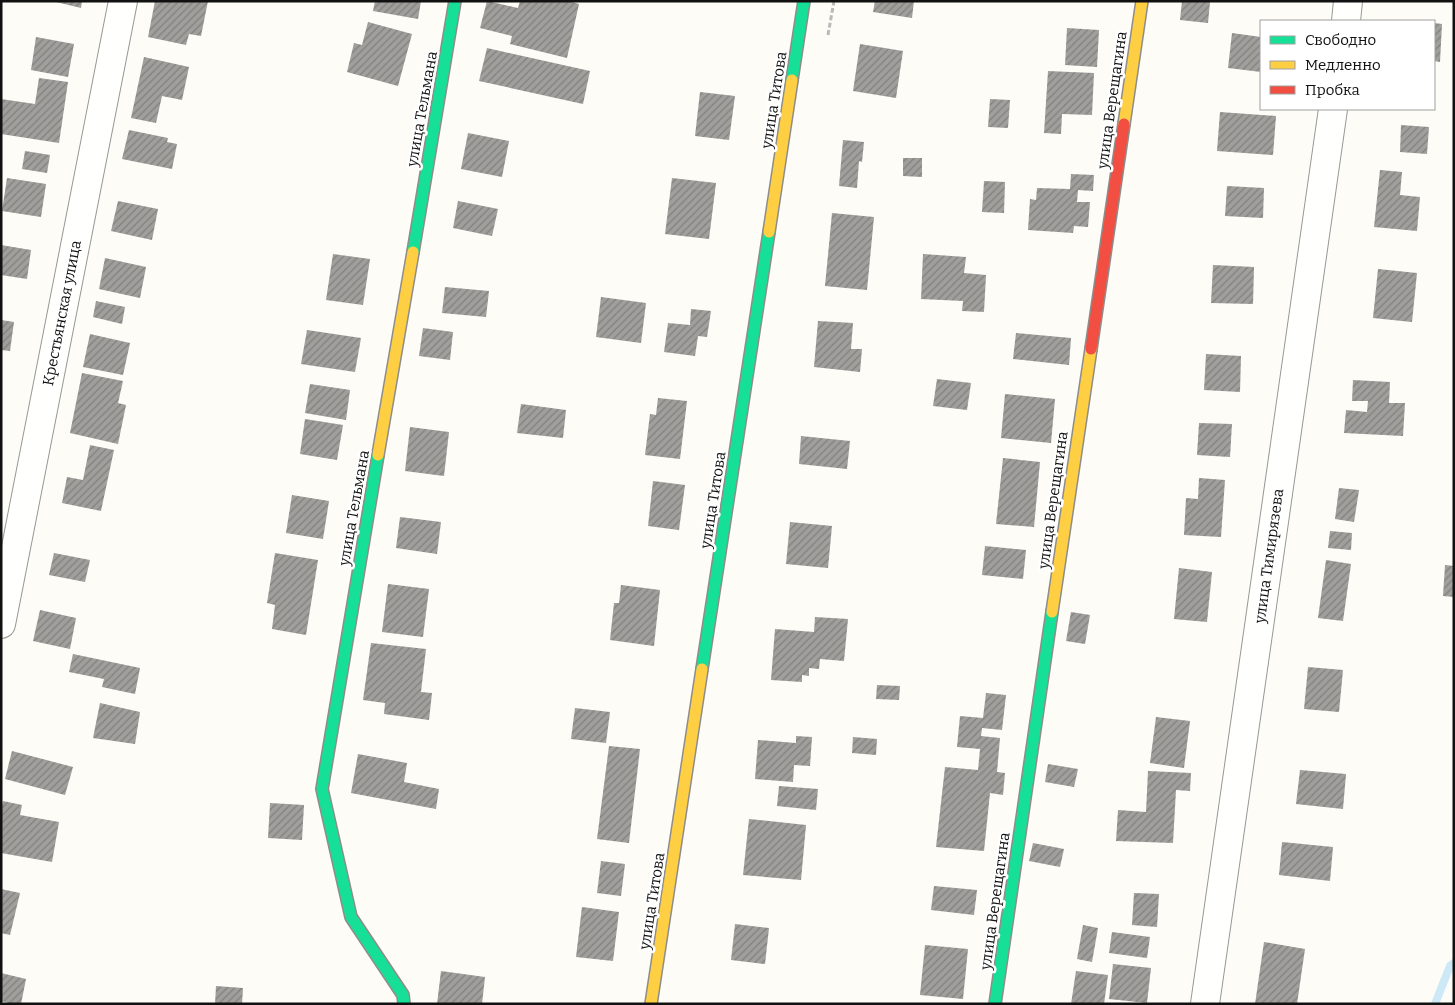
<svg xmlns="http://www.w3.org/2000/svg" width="1455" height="1005" font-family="Bitter,serif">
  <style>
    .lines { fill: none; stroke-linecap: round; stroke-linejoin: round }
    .stream { stroke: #cde8f7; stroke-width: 8 }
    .building { fill: url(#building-hatch) }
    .street-casing { stroke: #979795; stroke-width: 30 }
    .fast-casing { stroke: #8e8d8b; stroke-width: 14 }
    .slow-casing { stroke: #8e8d8b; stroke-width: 14 }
    .jam-casing { stroke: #8e8d8b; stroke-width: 14 }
    .path { stroke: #b9b9b8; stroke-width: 3; stroke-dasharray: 5 2.5; stroke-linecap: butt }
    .street { stroke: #fffffe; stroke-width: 28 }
    .fast { stroke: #16e098; stroke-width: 11 }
    .slow { stroke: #ffcf43; stroke-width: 11 }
    .jam { stroke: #f24e42; stroke-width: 11 }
    .labels { text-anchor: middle; stroke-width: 5; stroke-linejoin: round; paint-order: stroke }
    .street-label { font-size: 15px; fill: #111; stroke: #fff }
  </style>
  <defs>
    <pattern id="building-hatch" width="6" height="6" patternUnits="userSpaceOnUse" patternTransform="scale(1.25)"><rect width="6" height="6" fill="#a19f9c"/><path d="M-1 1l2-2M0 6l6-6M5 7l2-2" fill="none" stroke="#82807e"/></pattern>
  </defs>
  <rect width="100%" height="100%" fill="#fdfcf7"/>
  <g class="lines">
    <path class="stream" d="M1435,1004L1450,966L1454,963"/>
  </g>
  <g class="building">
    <path d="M52,1H82L81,8Z"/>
    <path d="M155,1H208L201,36L189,34L186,45L148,37Z"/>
    <path d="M375,1H421L418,19L373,11Z"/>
    <path d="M487,1L518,8L520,1H569L579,4L567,58L510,44L512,36L480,28Z"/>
    <path d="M875,1H914L912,18L873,12Z"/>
    <path d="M1182,1L1210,2L1208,23L1180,20Z"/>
    <path d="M368,22L412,34L398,86L347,72L354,43L362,45Z"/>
    <path d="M1434,23L1442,24L1440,62L1434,61Z"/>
    <path d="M1067,28L1099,30L1097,67L1065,65Z"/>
    <path d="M1232,33L1261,37V72L1228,68Z"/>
    <path d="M36,37L74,44L68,77L31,70Z"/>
    <path d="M860,44L903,51L896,98L853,91Z"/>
    <path d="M487,48L590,71L583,104L479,81Z"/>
    <path d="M144,57L189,67L182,100L162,96L156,123L131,118Z"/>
    <path d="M1048,71L1094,73L1092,115L1062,114L1061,134L1044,133Z"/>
    <path d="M39,78L68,82L59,143L1,134V99L35,104Z"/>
    <path d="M700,92L735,96L729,140L695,136Z"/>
    <path d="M990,99L1010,100L1008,128L988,127Z"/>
    <path d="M1220,112L1276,116L1273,155L1217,151Z"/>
    <path d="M1401,125L1429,127L1427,154L1400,152Z"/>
    <path d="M129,130L168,138L167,142L177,144L172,169L122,159Z"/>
    <path d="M468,133L509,141L502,177L461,169Z"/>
    <path d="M843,140L864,142L862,162L859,161L857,188L839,186Z"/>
    <path d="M25,151L50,155L47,173L22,169Z"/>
    <path d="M903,158H922V177L903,176Z"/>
    <path d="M1380,170L1402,172L1400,195L1420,197L1417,231L1374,227Z"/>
    <path d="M1071,174L1094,175L1093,191L1078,190L1077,202H1090L1088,227L1074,226L1073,233L1028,230L1030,199L1036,200L1037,188L1070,189Z"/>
    <path d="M7,178L46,184L41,217L2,211Z"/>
    <path d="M672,178L716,183L709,239L665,234Z"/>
    <path d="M984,181L1005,182L1004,213L982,212Z"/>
    <path d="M1227,186L1264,188L1263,218L1225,216Z"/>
    <path d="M118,201L158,209L152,240L111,231Z"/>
    <path d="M458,201L498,209L492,236L453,228Z"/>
    <path d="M832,213L874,217L867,290L825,286Z"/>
    <path d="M1,245L31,250L27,279L1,275Z"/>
    <path d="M333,254L370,259L363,305L326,300Z"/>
    <path d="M923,254L966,257L964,273L986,275L984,312L962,311L963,301L921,299Z"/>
    <path d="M105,258L146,267L140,298L99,289Z"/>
    <path d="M1213,265L1254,267L1253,304L1211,303Z"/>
    <path d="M1378,269L1417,273L1412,322L1373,318Z"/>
    <path d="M445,287L489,291L486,317L442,313Z"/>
    <path d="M601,297L646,303L641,343L596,337Z"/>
    <path d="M96,301L125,307L122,324L93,317Z"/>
    <path d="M691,309L711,311L707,337L698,336L695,356L664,352L668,323L690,325Z"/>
    <path d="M1,320L14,322L10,351L1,350Z"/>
    <path d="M818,321L853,323L851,349H862L860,372L814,367Z"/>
    <path d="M423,328L453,332L450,360L419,356Z"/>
    <path d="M307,330L361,338L355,372L301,364Z"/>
    <path d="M1016,333L1071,338L1069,365L1013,359Z"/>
    <path d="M90,334L130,343L123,375L83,367Z"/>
    <path d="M1206,354L1241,356L1240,392L1204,390Z"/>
    <path d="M82,373L123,381L118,403L126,405L118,444L70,433Z"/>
    <path d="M937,379L971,383L967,410L933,406Z"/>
    <path d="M1353,380L1390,382L1389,403H1405L1403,436L1344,433L1346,410L1367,412L1368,401H1352Z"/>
    <path d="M310,384L350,390L346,420L305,413Z"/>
    <path d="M1005,394L1055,399L1051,443L1001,438Z"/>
    <path d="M658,398L687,401L680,459L645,455L650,414L656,415Z"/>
    <path d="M521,404L566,410L563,438L517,433Z"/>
    <path d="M305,419L343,425L337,460L300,454Z"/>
    <path d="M1199,423L1232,424L1230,457L1197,455Z"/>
    <path d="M410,427L449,432L444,476L405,471Z"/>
    <path d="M801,436L850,441L847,469L799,464Z"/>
    <path d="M90,445L114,450L101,511L62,503L67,477L83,480Z"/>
    <path d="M1003,458L1040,462L1034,527L996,524Z"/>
    <path d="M1199,478L1225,480L1221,537L1184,535L1186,498L1198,499Z"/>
    <path d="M653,481L685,485L679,530L648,526Z"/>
    <path d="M1339,488L1359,490L1354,522L1335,519Z"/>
    <path d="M292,495L329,501L323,539L286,533Z"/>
    <path d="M400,517L441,522L437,554L396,548Z"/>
    <path d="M790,522L832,526L828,568L786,564Z"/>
    <path d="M1330,531L1352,533L1351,550L1328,548Z"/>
    <path d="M985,546L1026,550L1023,579L982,575Z"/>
    <path d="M54,553L90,560L85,582L49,575Z"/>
    <path d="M275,553L318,560L306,635L272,629L275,605L267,603Z"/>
    <path d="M1326,560L1351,564L1343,621L1318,618Z"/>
    <path d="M1445,565L1454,566V597L1443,596Z"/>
    <path d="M1179,568L1212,572L1207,622L1174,619Z"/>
    <path d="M388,584L429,589L423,637L382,632Z"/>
    <path d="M621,585L660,590L654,646L610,640L614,603H619Z"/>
    <path d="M40,610L76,618L70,649L33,641Z"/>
    <path d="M1071,612L1090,615L1085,644L1066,641Z"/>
    <path d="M815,617L848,619L844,661L820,659L819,669L809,668V676L802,675V682L771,680L775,629L814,632Z"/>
    <path d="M371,643L426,649L421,692L432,693L429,720L384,714L385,703L363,700Z"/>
    <path d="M73,654L140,668L135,694L102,687L104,679L69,672Z"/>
    <path d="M1308,667L1343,670L1339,712L1304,709Z"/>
    <path d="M877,685L900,686L899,700L876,699Z"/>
    <path d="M986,693L1006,695L1002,730L982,728L981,736L1000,738L997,772L1005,773L1003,795L990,793L984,851L936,847L945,767L978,770L980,749L957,747L960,716L983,718Z"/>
    <path d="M100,703L140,712L135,744L93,738Z"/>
    <path d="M575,708L610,712L606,743L571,739Z"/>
    <path d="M1156,717L1190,721L1184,768L1150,763Z"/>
    <path d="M796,736L812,737L810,766L794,765L793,782L755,779L758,740L796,743Z"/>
    <path d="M853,737L877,739L876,755L852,753Z"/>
    <path d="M609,746L640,749L629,843L597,839Z"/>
    <path d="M12,751L73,767L65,795L5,779Z"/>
    <path d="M358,754L407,763L404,782L439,789L436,809L351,793Z"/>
    <path d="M1048,764L1078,769L1074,787L1045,782Z"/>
    <path d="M1300,770L1346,774L1343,809L1296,804Z"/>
    <path d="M1148,771L1191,773L1190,791L1176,790L1173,843L1116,841L1118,810L1146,812Z"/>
    <path d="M779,786L818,789L816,810L777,806Z"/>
    <path d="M3,801L22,805L20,815L59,822L52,862L1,853V809Z"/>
    <path d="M270,803L304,805L302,840L268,838Z"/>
    <path d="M749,819L806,825L801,880L743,875Z"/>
    <path d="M1282,842L1333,847L1330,881L1279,875Z"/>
    <path d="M1033,843L1064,849L1060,867L1029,861Z"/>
    <path d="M601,861L625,864L621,896L597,893Z"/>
    <path d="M934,886L977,890L974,915L931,910Z"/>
    <path d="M1,889L20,893L10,935L1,933Z"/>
    <path d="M1134,893L1159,894L1157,927L1132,925Z"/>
    <path d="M582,907L619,912L613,961L576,957Z"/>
    <path d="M735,924L769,928L765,964L731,960Z"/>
    <path d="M1083,925L1098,928L1092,962L1077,959Z"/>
    <path d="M1112,932L1150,937L1147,958L1109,953Z"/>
    <path d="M1264,942L1305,949L1297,1004H1255Z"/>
    <path d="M925,945L968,949L963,999L920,995Z"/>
    <path d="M1113,964L1151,968L1147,1003L1109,999Z"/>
    <path d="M441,971L485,977L482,1004H437Z"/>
    <path d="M1076,971L1108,975L1104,1004H1071Z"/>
    <path d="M1,973L26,979L21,1004H12L1,1001Z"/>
    <path d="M216,986L243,988L242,1004H215Z"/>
  </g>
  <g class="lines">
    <g class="street-casing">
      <g id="street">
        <path d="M1346,21L1348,1"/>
        <path d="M1,624L123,1"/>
        <path d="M1205,1004L1333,109"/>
      </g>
    </g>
    <g class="fast-casing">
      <g id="fast">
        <path d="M792,80L804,1"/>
        <path d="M413,252L455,1"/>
        <path d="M378,455L322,789L351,917L403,995L404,1004"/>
        <path d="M702,669L769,232"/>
        <path d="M995,1004L1052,612"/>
      </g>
    </g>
    <g class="slow-casing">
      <g id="slow">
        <path d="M1124,124L1142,1"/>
        <path d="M769,232L792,80"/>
        <path d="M378,455L413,252"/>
        <path d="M1052,612L1091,349"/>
        <path d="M651,1004L702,669"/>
      </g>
    </g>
    <g class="jam-casing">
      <path id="jam" d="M1091,349L1124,124"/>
    </g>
    <path class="path" d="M828,35L834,1"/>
    <use href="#street" class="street"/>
    <use href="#fast" class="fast"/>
    <use href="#slow" class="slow"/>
    <use href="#jam" class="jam"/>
  </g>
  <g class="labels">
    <g class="street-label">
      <text transform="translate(774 100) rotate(-81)" y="5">улица Титова</text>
      <text transform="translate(1112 100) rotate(-82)" y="5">улица Верещагина</text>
      <text transform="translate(422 109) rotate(-80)" y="5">улица Тельмана</text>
      <text transform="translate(62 313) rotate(-79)" y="5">Крестьянская улица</text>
      <text transform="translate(713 500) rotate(-81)" y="5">улица Титова</text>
      <text transform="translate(1053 500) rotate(-82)" y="5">улица Верещагина</text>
      <text transform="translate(354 508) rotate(-80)" y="5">улица Тельмана</text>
      <text transform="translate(1269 556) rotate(-82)" y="5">улица Тимирязева</text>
      <text transform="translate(652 901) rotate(-81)" y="5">улица Титова</text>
      <text transform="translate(995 901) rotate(-82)" y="5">улица Верещагина</text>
    </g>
  </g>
  <rect width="1455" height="1005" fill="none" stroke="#111111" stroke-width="5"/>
  <rect x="1260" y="20" width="175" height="90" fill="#ffffff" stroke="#a0a0a0"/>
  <rect x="1270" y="36" width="25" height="8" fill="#16e098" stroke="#a0a0a0"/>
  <text x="1305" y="45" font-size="15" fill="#111111">Свободно</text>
  <rect x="1270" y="61" width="25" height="8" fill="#ffcf43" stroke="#a0a0a0"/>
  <text x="1305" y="70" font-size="15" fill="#111111">Медленно</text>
  <rect x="1270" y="86" width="25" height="8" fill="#f24e42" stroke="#a0a0a0"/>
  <text x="1305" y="95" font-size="15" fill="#111111">Пробка</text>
</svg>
